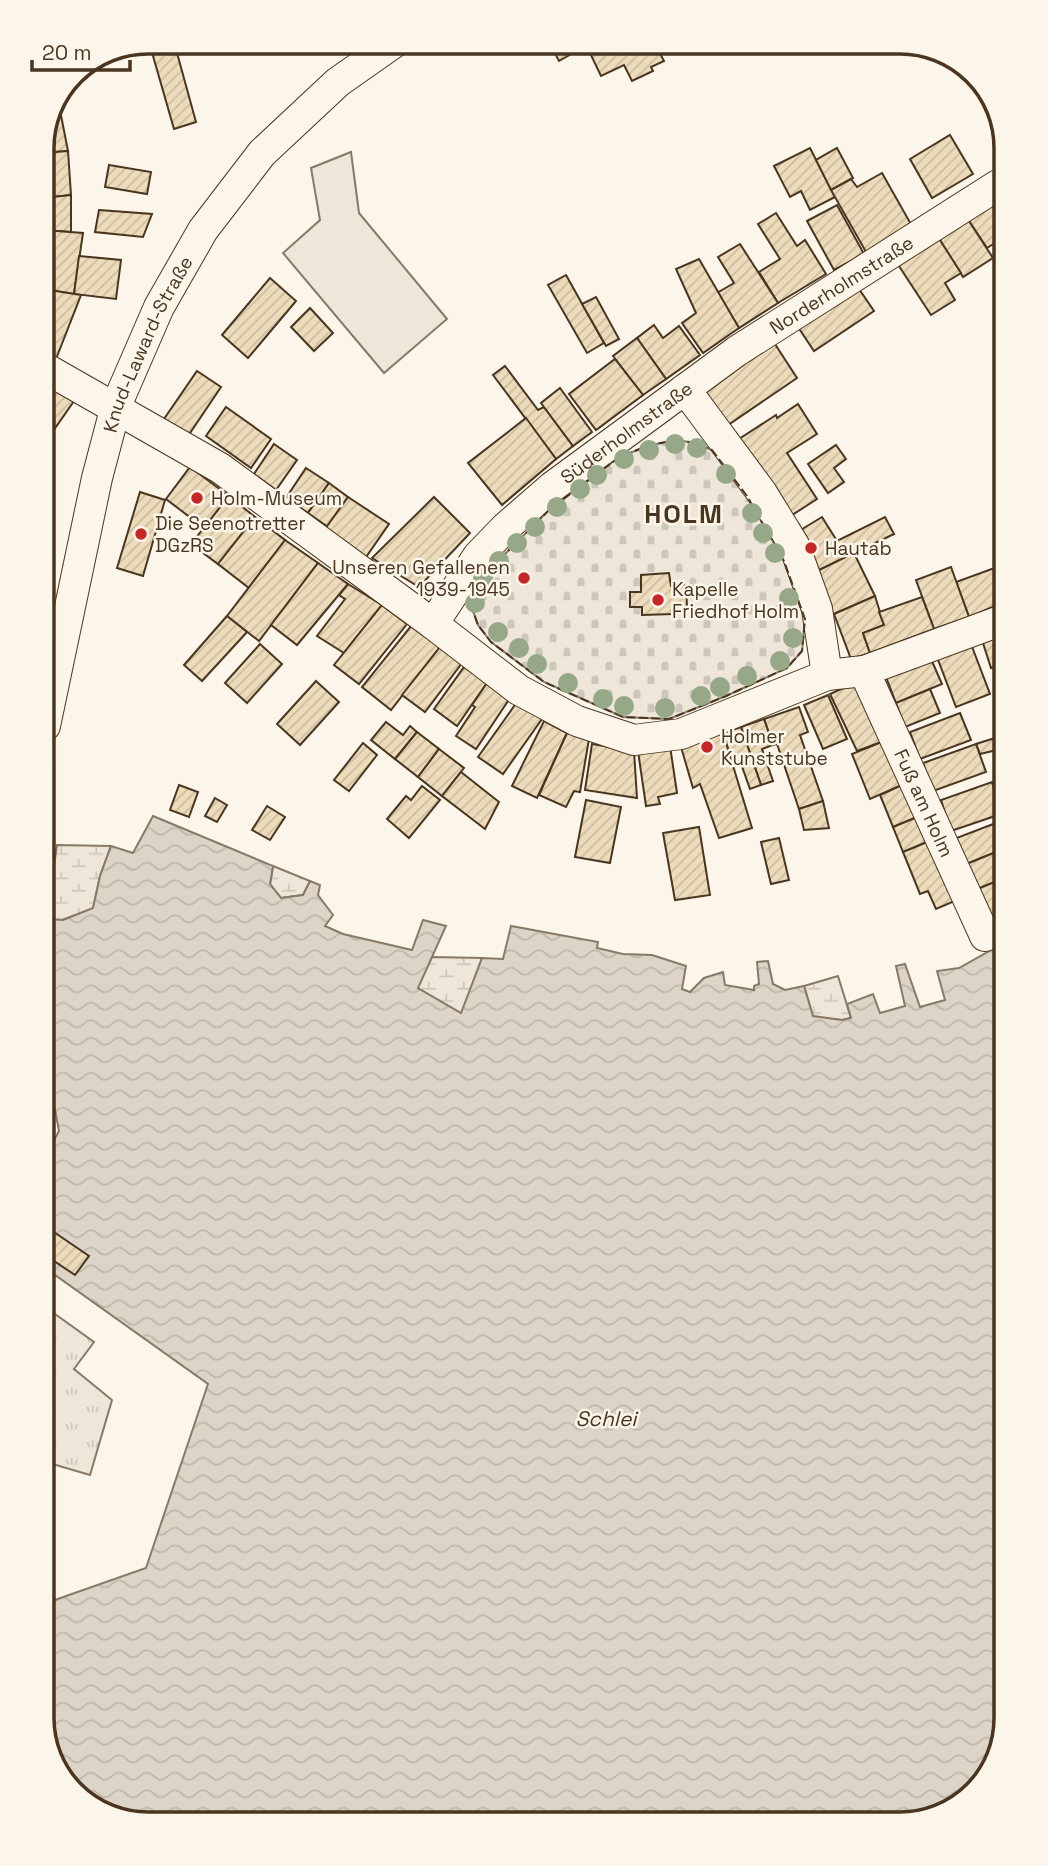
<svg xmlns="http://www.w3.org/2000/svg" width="1048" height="1866" font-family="'Space Grotesk',sans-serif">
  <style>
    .grass { fill: url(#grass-tufts); stroke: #887966; stroke-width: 2 }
    .wetland { fill: url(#wetland-marsh); stroke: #887966; stroke-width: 2 }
    .cemetery { fill: url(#cemetery-stones); stroke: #887966; stroke-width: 2 }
    .parking { fill: #ede7d9; stroke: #887966; stroke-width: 2 }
    .water { fill: url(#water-waves); stroke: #887966; stroke-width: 2 }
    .building { fill: url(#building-hatch); stroke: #4a3520; stroke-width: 2 }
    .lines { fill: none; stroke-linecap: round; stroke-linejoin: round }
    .street-casing { stroke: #4a3520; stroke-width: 32 }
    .street { stroke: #fbf6e9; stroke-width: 30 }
    .fence { stroke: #4a3520; stroke-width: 2; stroke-dasharray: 9 3.5; stroke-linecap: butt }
    .tree { fill: #96a887 }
    .poi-dot { fill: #c62828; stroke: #fbf6e9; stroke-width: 2.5 }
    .labels { text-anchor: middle; stroke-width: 5; stroke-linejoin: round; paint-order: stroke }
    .street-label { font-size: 19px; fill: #4a3520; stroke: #fbf6e9 }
    .poi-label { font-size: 19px; fill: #4a3520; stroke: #fbf6e9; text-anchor: start }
    .water-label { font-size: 21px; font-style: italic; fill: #4a3520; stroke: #fbf6e9 }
    .district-label { font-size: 26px; font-weight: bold; letter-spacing: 2px; fill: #4a3520; stroke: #fbf6e9 }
    .rim { fill: none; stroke: #4a3520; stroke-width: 3.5 }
  </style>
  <defs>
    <pattern id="grass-tufts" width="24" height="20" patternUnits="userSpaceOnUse" patternTransform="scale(1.75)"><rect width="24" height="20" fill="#ede6d9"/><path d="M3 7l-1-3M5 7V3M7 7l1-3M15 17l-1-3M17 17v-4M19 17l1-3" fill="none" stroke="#cdc6ba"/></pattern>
    <pattern id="wetland-marsh" width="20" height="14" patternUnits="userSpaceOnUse" patternTransform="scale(1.75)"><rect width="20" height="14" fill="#ede6d9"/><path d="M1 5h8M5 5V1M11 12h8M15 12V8" fill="none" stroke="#cdc6ba"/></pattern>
    <pattern id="cemetery-stones" width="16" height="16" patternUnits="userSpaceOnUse" patternTransform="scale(1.75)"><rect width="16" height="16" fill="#ede6d9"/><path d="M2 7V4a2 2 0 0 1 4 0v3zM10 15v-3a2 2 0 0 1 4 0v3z" fill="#cdc6ba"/></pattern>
    <pattern id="water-waves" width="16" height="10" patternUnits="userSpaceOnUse" patternTransform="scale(1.75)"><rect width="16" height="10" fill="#dcd4c6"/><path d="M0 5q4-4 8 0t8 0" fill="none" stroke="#beb7aa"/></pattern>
    <pattern id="building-hatch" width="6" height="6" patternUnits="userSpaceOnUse" patternTransform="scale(1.75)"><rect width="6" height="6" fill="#ecdcbc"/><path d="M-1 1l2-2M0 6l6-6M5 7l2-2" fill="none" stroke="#ccbda1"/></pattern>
  </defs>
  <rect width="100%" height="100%" fill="#fbf6e9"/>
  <path class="grass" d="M48,1309L94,1342L74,1369L112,1400L90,1475L49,1463Z"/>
  <g class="wetland">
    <path d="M57,845L111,846L100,876L93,909L62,920L46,919Z"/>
    <path d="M273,866L310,881L303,895L281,898L270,884Z"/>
    <path d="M432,957L482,958L462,1014L417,988Z"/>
    <path d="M838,976L851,1018L842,1020L813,1017L804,986Z"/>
  </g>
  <path class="cemetery" d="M675,440L696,443L712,450L747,496L784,561L805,619L802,651L787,668L726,696L669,719L623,717L544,682L491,642L478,625L473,611V595L478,581L550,509L618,458L647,446Z"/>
  <path class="parking" d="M351,152L359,213L447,319L384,373L283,253L320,220L311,168Z"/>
  <path class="water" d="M153,816L273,866L270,884L281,898L303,895L310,881L320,885L318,895L333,915L325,926L343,934L412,950L423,920L446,926L418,988L461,1013L482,958L503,959L511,926L598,942L597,948L623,954L652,955L686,966L682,989L690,992L704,978L723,972L725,985L754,990V986L759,984L757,962L768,961L773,984L785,990L804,986L813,1016L842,1020L851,1018L847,1004L873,994L880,1013L905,1006L896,966L905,964L920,1007L945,1000L937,971L959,968L1002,944L1006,1724L988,1777L941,1816L142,1824L89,1806L50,1759L49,1602L146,1568L208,1384L48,1270L47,1153L59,1131L47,1067L46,919L63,920L93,908L100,876L111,846L133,853Z"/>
  <g class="building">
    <path d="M149,42H174L196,122L174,129Z"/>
    <path d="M549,42H581L584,47L559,61Z"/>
    <path d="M612,42H619L624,52L639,44L638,42H654L664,61L651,67L653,71L632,81L624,65L601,76L590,53Z"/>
    <path d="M989,96L998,107V129L982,100Z"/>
    <path d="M59,105L68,151L42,153V142Z"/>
    <path d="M950,135L973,174L932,198L910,159Z"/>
    <path d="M810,148L835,197L810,210L801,191L790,197L774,166Z"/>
    <path d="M837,148L853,178L831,190L816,160Z"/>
    <path d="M68,151L71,195L43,198L42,153Z"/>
    <path d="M109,165L151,172L147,194L105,187Z"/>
    <path d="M882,173L912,226L866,252L831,190L851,179L857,187Z"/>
    <path d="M71,195V232L43,230V198Z"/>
    <path d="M998,198V241L987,248L967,218Z"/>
    <path d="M837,205L864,254L834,270L807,221Z"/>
    <path d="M99,210L152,214L143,237L95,232Z"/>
    <path d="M776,213L797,246L805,240L826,274L778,303L759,272L780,259L758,224Z"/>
    <path d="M967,218L993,258L963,277L938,237Z"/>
    <path d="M43,230L83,233L74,294L43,289Z"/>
    <path d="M938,237L961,273L945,283L955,300L931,315L897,263Z"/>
    <path d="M740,244L778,303L739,328L717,293L734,283L718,257Z"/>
    <path d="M79,256L121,260L116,299L74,294Z"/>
    <path d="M699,259L739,328L703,353L682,323L696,313L676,269Z"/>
    <path d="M566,275L604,343L587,353L548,285Z"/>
    <path d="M270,278L296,301L248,358L222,335Z"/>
    <path d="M857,286L874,311L814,351L798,327Z"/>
    <path d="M43,289L81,295L56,359L43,353Z"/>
    <path d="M596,297L619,339L606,346L582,304Z"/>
    <path d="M310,308L333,333L314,351L291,327Z"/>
    <path d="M654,325L663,338L679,326L700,355L666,379L637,338Z"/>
    <path d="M637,338L666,379L643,395L613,356Z"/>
    <path d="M773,341L797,378L728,425L703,389Z"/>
    <path d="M615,359L643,395L596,430L569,394Z"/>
    <path d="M505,366L538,410L544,407L573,446L556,459L493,375Z"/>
    <path d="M197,371L221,387L188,436L164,419Z"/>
    <path d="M43,379L74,401L51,434L44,428Z"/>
    <path d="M560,388L592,432L573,446L541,403Z"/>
    <path d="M798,404L817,434L787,453L817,499L789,517L739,439L776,415L777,418Z"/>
    <path d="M226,407L271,439L251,468L206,436Z"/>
    <path d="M526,418L556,459L502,505L468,463Z"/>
    <path d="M274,444L297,460L276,490L254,474Z"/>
    <path d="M836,445L846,459L834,468L844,482L828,493L808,464Z"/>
    <path d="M190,467L229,496L204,528L166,499Z"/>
    <path d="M306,468L329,483L308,513L286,498Z"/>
    <path d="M329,483L348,497L328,527L308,513Z"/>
    <path d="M140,492L165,500L143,576L117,568Z"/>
    <path d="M229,496L255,517L218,564L191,544Z"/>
    <path d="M348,497L389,524L366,557L325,529Z"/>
    <path d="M434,497L470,533L419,587L372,558Z"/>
    <path d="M255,517L285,540L249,588L218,564Z"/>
    <path d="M822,517L837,541L885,517L894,534L815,572L794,534Z"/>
    <path d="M285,540L318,563L259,641L227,616Z"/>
    <path d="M854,553L875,596L827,617L815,572Z"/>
    <path d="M318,563L348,584L297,645L271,625Z"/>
    <path d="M1000,566V604L969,617L956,582Z"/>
    <path d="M951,567L969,617L934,629L916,580Z"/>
    <path d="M669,573L671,586L686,585L687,607H672L673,614L642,615V607H630V592H641V575Z"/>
    <path d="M348,584L382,605L344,653L317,636L345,599L339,595Z"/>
    <path d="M875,596L884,625L863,633L870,653L851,659L834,614Z"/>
    <path d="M922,597L934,629L870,653L863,633L884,625L879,612Z"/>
    <path d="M382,605L407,624L359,684L334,665Z"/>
    <path d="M227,616L247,632L202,681L184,665Z"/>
    <path d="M411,626L440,647L391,710L362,687Z"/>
    <path d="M1000,634L1001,666L991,668L982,640Z"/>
    <path d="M260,644L282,664L247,703L225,683Z"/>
    <path d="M971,644L990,694L956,707L937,657Z"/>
    <path d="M440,647L462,663L425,712L402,695Z"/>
    <path d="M931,659L942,684L896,703L886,677Z"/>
    <path d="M464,667L487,683L457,726L434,709Z"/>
    <path d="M316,681L339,702L300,745L277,724Z"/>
    <path d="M857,682L884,741L857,751L830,694Z"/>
    <path d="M487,683L510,698L476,749L456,736L475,707L472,705Z"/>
    <path d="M930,689L940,713L905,727L896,703Z"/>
    <path d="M828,695L847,739L823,749L804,705Z"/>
    <path d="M517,702L542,719L503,774L478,757Z"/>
    <path d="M799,707L808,732L800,735L823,801L799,809L777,744L773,745L764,719Z"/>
    <path d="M960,713L971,740L920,759L910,732Z"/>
    <path d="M764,719L773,745L762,749L773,781L761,785L741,727Z"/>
    <path d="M544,721L567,733L537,798L512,786Z"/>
    <path d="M386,722L403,735L410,726L417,732L395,759L371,740Z"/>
    <path d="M741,727L761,785L750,789L740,761L733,764L723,733Z"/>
    <path d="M417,732L439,749L418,777L395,759Z"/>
    <path d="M567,733L589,739L580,792L574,791L566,807L539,795Z"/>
    <path d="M723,733L752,828L719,838L700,784L693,788L681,747Z"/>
    <path d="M1001,736V749L980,754L976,744Z"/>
    <path d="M884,741L902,785L870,799L852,754Z"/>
    <path d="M363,743L377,755L349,791L334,780Z"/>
    <path d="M592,744L634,751L637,798L585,790Z"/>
    <path d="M976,744L986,772L933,791L923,763Z"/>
    <path d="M670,746L677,793L658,797L660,804L646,806L638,751Z"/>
    <path d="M439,749L464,768L442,796L418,777Z"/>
    <path d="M461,772L499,802L485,829L442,796Z"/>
    <path d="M992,782L1001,814L951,831L941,800Z"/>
    <path d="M179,785L198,792L189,817L170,810Z"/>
    <path d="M902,785L922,815L893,827L880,795Z"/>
    <path d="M422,786L440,800L409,838L387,819L406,796L411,800Z"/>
    <path d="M215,798L227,805L217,822L205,816Z"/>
    <path d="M586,800L621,807L610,863L575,857Z"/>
    <path d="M823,801L829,828L804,830L799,809Z"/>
    <path d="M267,806L285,817L270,840L252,830Z"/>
    <path d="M922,815L932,840L903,852L893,827Z"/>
    <path d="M1001,821V850L964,865L954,839Z"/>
    <path d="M699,827L710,895L675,900L663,833Z"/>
    <path d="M779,838L789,880L771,884L761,842Z"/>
    <path d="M932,840L957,900L936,909L928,891L920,894L903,852Z"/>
    <path d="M1001,850L1002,879L975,890L964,865Z"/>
    <path d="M1002,879V925L990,930L975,890Z"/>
    <path d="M48,1228L89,1256L75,1275L48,1257Z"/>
  </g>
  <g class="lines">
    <g class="street-casing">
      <g id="street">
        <path d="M43,367L220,468L433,624L519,690L577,721L634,740L681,734L827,675L864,671L1000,621"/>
        <path d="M685,389L762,493L794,545L817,609L827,675"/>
        <path id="s1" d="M433,624L478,556L506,527L552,487L737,351L998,185"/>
        <path id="s2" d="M864,671L985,936"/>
        <path id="s3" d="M45,726L97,478L116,406L159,307L203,230L262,153L338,82L395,42"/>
      </g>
    </g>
    <use href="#street" class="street"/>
    <path class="fence" d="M675,440L696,443L712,450L747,496L784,561L805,619L802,651L787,668L726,696L669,719L623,717L544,682L491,642L478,625L473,611V595L478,581L550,509L618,458L647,446Z"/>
  </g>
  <g class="tree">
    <circle cx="675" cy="444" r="10"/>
    <circle cx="697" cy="448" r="10"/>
    <circle cx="649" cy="450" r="10"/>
    <circle cx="624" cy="459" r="10"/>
    <circle cx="726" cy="474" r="10"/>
    <circle cx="597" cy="475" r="10"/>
    <circle cx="580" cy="489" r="10"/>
    <circle cx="557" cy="507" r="10"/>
    <circle cx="752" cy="513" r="10"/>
    <circle cx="535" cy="527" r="10"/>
    <circle cx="763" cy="533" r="10"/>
    <circle cx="517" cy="543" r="10"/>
    <circle cx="775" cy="553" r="10"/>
    <circle cx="499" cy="561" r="10"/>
    <circle cx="483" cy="578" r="10"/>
    <circle cx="789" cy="598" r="10"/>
    <circle cx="475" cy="603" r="10"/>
    <circle cx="498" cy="632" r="10"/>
    <circle cx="793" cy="638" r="10"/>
    <circle cx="519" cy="648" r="10"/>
    <circle cx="780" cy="661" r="10"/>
    <circle cx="537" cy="664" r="10"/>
    <circle cx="747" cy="676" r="10"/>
    <circle cx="568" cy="683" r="10"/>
    <circle cx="720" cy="687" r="10"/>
    <circle cx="701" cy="696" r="10"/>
    <circle cx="603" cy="699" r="10"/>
    <circle cx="624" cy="706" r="10"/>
    <circle cx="665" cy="708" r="10"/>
  </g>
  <g class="poi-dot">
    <circle cx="197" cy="498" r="7"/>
    <circle cx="141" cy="534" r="7"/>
    <circle cx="811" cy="548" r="7"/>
    <circle cx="524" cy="578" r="7"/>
    <circle cx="658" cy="600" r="7"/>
    <circle cx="707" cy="747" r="7"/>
  </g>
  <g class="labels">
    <g class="street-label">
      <text dy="7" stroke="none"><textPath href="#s1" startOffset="536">Norderholmstraße</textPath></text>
      <text dy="7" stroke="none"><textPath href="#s3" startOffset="397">Knud-Laward-Straße</textPath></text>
      <text dy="7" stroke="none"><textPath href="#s1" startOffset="275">Süderholmstraße</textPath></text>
      <text dy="7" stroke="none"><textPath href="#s2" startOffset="145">Fuß am Holm</textPath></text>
    </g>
    <g class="poi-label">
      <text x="211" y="505">Holm-Museum</text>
      <text x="155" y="530">Die Seenotretter<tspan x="155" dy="22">DGzRS</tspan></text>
      <text x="825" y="555">Hautab</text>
      <text x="510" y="574" text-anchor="end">Unseren Gefallenen<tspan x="510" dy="22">1939-1945</tspan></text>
      <text x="672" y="596">Kapelle<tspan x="672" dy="22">Friedhof Holm</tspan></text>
      <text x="721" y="743">Holmer<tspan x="721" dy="22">Kunststube</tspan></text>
    </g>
    <g class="water-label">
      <text x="606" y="1426">Schlei</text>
    </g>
    <g class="district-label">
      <text x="684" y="523">HOLM</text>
    </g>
  </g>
  <path d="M0 0H1048V1866H0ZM148 54H900A94 94 0 0 1 994 148V1718A94 94 0 0 1 900 1812H148A94 94 0 0 1 54 1718V148A94 94 0 0 1 148 54Z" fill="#fbf6e9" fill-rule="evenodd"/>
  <path class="rim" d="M148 54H900A94 94 0 0 1 994 148V1718A94 94 0 0 1 900 1812H148A94 94 0 0 1 54 1718V148A94 94 0 0 1 148 54Z"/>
  <path d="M32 60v10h98v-10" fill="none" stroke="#4a3520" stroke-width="3.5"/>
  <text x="42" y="60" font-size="21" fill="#4a3520" stroke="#fbf6e9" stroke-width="5" paint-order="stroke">20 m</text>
</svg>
